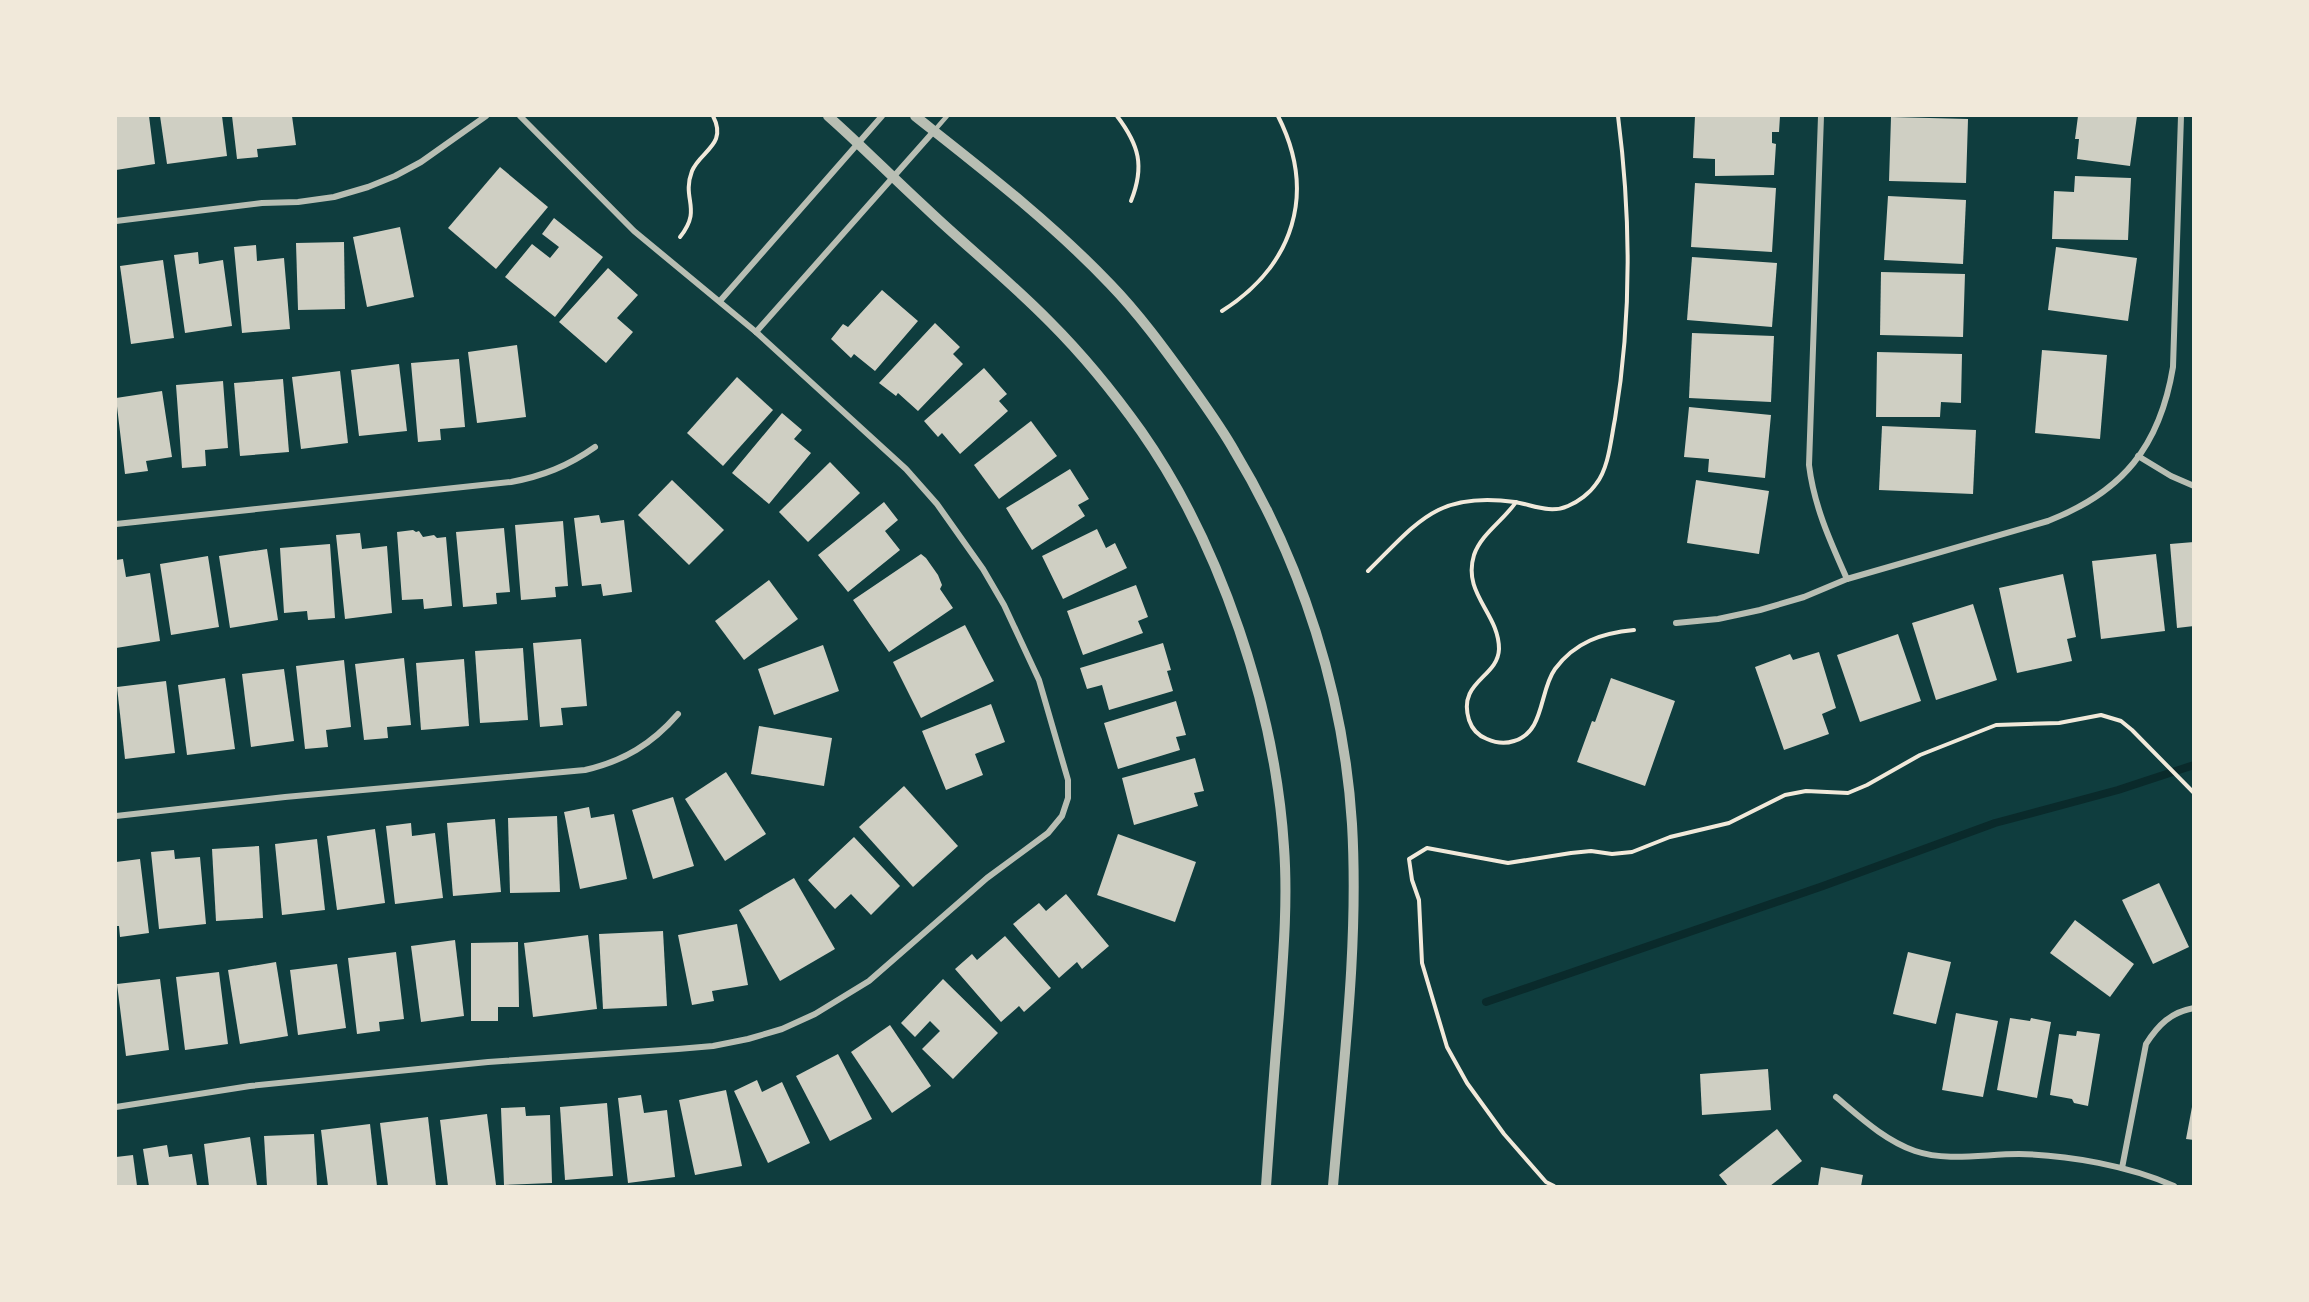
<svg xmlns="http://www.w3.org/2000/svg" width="2309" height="1302" font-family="'Titillium Web',sans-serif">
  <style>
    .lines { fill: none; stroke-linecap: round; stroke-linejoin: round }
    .stream { stroke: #0a2a2b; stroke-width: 8 }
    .building { fill: #cfcfc3 }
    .path { stroke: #f1e9da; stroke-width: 4 }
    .service { stroke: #b8beb3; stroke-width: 4.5 }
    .minor { stroke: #b8beb3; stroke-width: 6 }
    .tertiary { stroke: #b8beb3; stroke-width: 10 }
  </style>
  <rect width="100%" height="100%" fill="#0f3d3e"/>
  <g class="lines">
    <path class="stream" d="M1486,1002L1823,886L1995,823L2118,790L2194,765"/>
  </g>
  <g class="building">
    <path d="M116,116H149L155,164L116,170Z"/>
    <path d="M160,116H222L227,156L167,164Z"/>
    <path d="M232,116H292L296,145L257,149L258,157L237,159Z"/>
    <path d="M1695,116H1780L1779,132H1772V143L1776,144L1774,175L1715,176V159L1693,158Z"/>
    <path d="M2078,116H2137L2130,166L2077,159L2079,139H2075Z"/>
    <path d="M1891,117L1968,119L1966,183L1889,181Z"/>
    <path d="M500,167L548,207L496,269L448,228Z"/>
    <path d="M2075,176L2131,178L2128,240L2052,239L2054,191L2074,192Z"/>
    <path d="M1695,183L1776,188L1772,252L1691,247Z"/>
    <path d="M1888,196L1966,200L1963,264L1884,260Z"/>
    <path d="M554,218L603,257L555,317L505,277L532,244L550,258L559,247L542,234Z"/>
    <path d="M400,227L414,297L367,307L353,237Z"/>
    <path d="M344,242L345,309L298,310L296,243Z"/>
    <path d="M256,245L257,261L284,258L290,329L242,333L234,247Z"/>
    <path d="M2056,247L2137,258L2128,321L2048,310Z"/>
    <path d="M198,252L199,264L223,260L232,326L185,333L174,255Z"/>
    <path d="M1692,257L1777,263L1772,327L1687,320Z"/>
    <path d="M163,260L174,338L131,344L120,266Z"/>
    <path d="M608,268L638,295L617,318L633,332L606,363L559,322Z"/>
    <path d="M1881,272L1965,274L1963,337L1880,335Z"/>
    <path d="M882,290L918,321L875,371L854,354L851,358L831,339L843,324L848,327Z"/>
    <path d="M935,323L960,347L953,354L963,364L918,411L898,393L896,396L879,383Z"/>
    <path d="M1692,333L1774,336L1771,402L1689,398Z"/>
    <path d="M517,345L526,417L477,423L468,352Z"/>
    <path d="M2042,350L2107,355L2100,439L2035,433Z"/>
    <path d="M1877,352L1962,354L1961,403L1941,402L1940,417H1876Z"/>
    <path d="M459,359L465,427L440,429L441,440L418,442L411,363Z"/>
    <path d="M399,364L407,431L359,436L351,370Z"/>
    <path d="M984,368L1007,394L999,401L1008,411L960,454L942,433L938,437L924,421Z"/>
    <path d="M340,371L348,443L301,449L292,377Z"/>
    <path d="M737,377L773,410L723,466L687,433Z"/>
    <path d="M283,379L289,452L240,456L234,383Z"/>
    <path d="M223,381L228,448L205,450L206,466L182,468L176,385Z"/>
    <path d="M162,391L172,457L146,461L148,471L125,474L116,398Z"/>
    <path d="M1689,407L1771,415L1765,478L1708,472L1709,459L1684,457Z"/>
    <path d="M782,413L802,430L794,439L811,453L769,504L732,473Z"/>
    <path d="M1031,421L1057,456L999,499L974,465Z"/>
    <path d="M1882,426L1976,430L1973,494L1879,490Z"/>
    <path d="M830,462L860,493L808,542L779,512Z"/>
    <path d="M1070,469L1089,499L1078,505L1085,516L1032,550L1006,508Z"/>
    <path d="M672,480L724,530L689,565L638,515Z"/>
    <path d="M1696,480L1769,491L1759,554L1687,543Z"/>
    <path d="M884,502L898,520L885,531L900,550L848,592L818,555Z"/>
    <path d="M599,515L601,523L624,520L632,592L603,596L601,584L582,586L574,518Z"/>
    <path d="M563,521L568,586L555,587L556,597L521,600L515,525Z"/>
    <path d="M504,528L510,592L496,593L497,604L463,607L456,532Z"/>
    <path d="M1097,529L1106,548L1115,543L1127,568L1063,599L1042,556Z"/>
    <path d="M413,530L416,532L419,531L423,537L434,535L437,538L446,537L452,606L424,609L423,599L402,600L397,532Z"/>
    <path d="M360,533L362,549L387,546L392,613L345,619L336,535Z"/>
    <path d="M2194,542V626L2177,628L2170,544Z"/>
    <path d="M330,544L335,618L308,620L307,611L284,613L280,548Z"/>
    <path d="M267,549L278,620L230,628L219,556Z"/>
    <path d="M921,554L926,558L938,575L942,585L940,589L953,608L889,652L853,600Z"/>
    <path d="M2156,554L2165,631L2101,639L2092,561Z"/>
    <path d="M208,556L219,627L171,635L160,564Z"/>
    <path d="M123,559L126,577L150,573L160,641L116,648V560Z"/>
    <path d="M2063,574L2076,637L2067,639L2072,661L2017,673L1999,588Z"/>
    <path d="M769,580L798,619L744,660L715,621Z"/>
    <path d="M1136,585L1148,617L1138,621L1143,633L1083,655L1067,611Z"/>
    <path d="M1973,604L1997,680L1936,700L1912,623Z"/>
    <path d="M965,625L994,681L921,718L893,662Z"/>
    <path d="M1898,634L1921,701L1860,722L1837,655Z"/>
    <path d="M581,639L587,706L561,708L563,725L540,727L533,643Z"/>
    <path d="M1163,643L1171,670L1167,671L1173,691L1109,710L1102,685L1087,689L1080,668Z"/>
    <path d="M823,645L839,691L774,715L758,669Z"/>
    <path d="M523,648L528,720L480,723L475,651Z"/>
    <path d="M1819,652L1836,708L1822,714L1829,734L1784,750L1755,667L1790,654L1793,660Z"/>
    <path d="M404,658L411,725L387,727L388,738L364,740L355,664Z"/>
    <path d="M464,659L469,726L421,730L416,663Z"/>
    <path d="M344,660L351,727L326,730L328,747L305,749L296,666Z"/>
    <path d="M284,669L294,741L251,747L242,674Z"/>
    <path d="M225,678L235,749L187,755L178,685Z"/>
    <path d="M1611,678L1675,701L1645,786L1577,762L1592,721L1595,722Z"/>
    <path d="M166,681L175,753L125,759L117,687Z"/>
    <path d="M1176,701L1186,735L1176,737L1180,750L1118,769L1104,723Z"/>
    <path d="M991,704L1005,742L975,754L983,775L946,790L922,731Z"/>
    <path d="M759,726L832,738L824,786L751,774Z"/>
    <path d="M1195,758L1204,791L1194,793L1198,806L1134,825L1122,778Z"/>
    <path d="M726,772L766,834L725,861L685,799Z"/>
    <path d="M904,786L958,846L913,887L859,827Z"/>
    <path d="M673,797L694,866L653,879L632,810Z"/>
    <path d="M589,807L591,818L614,814L627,879L580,889L564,812Z"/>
    <path d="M557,816L560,892L510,893L508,818Z"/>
    <path d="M495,819L501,892L453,896L447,823Z"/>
    <path d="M411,823L412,836L435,833L443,898L395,904L386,826Z"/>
    <path d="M375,829L385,903L337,910L327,836Z"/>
    <path d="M1118,834L1196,862L1175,922L1097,895Z"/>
    <path d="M854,837L900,886L871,915L851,894L835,909L808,880Z"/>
    <path d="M317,839L325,910L282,915L275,844Z"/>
    <path d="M259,846L263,918L216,921L212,849Z"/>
    <path d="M174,850L175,859L200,857L206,924L159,929L151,852Z"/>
    <path d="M140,859L149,933L120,937L119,926H116V862Z"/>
    <path d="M794,878L835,949L780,981L739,910Z"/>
    <path d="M2159,883L2189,947L2153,964L2122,900Z"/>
    <path d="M1066,894L1109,946L1082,969L1077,962L1059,978L1013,924L1039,903L1046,911Z"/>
    <path d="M2075,920L2134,964L2110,997L2050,953Z"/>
    <path d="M737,924L748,985L712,991L714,1001L692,1005L678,935Z"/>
    <path d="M663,931L667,1006L603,1009L599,934Z"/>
    <path d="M588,935L597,1009L533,1017L524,943Z"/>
    <path d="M1005,936L1051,988L1024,1012L1019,1006L1001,1022L955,969L972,954L977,960Z"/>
    <path d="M455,940L464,1016L421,1022L411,946Z"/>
    <path d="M518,942L519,1007H498V1021H471V943Z"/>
    <path d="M396,952L404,1019L379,1022L380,1031L357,1034L348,958Z"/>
    <path d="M1908,952L1951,962L1936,1024L1893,1014Z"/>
    <path d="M276,962L288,1036L240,1044L228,970Z"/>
    <path d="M337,964L346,1028L298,1035L290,970Z"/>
    <path d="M219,972L228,1044L185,1050L176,977Z"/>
    <path d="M160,979L169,1050L126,1056L117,984Z"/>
    <path d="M943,979L998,1033L953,1079L922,1049L940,1031L930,1021L915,1037L901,1023Z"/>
    <path d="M1956,1013L1998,1021L1983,1097L1942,1090Z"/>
    <path d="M2010,1018L2030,1021L2031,1018L2051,1022L2037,1098L1997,1090Z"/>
    <path d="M890,1025L931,1086L892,1113L851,1052Z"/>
    <path d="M2077,1031L2100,1034L2088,1106L2074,1103L2072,1099L2050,1095L2059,1034L2076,1036Z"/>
    <path d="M838,1054L872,1119L830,1141L796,1076Z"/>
    <path d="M1768,1069L1771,1110L1702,1115L1700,1074Z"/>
    <path d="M757,1080L762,1092L782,1082L810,1143L768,1163L734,1091Z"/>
    <path d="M726,1090L742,1166L695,1175L679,1100Z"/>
    <path d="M641,1095L644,1113L667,1110L675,1177L628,1183L618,1098Z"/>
    <path d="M607,1103L613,1176L565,1180L560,1107Z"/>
    <path d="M525,1107L526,1116L550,1115L552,1183L504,1185L501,1108Z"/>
    <path d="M2192,1107L2194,1108V1140L2186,1139Z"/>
    <path d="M487,1114L496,1185L448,1186L440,1120Z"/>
    <path d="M428,1117L436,1186H388L380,1123Z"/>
    <path d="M370,1124L377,1186H328L321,1130Z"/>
    <path d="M1777,1129L1802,1161L1770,1186H1728L1719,1175Z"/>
    <path d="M314,1134L317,1186H267L264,1136Z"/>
    <path d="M250,1137L257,1186H209L204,1144Z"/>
    <path d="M167,1145L169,1157L192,1154L197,1186H149L143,1149Z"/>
    <path d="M133,1155L137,1186H116V1157Z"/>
    <path d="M1821,1167L1863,1175L1861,1186H1818Z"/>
  </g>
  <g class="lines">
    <g class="path">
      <path d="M1117,116C1139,145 1145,166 1131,201"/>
      <path d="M680,237C703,208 681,200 692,171C700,151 728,145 713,116"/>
      <path d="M1222,311C1294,265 1317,193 1278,116"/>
      <path d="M1516,502C1504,520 1481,534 1474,555C1462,594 1499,613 1499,649C1498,678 1457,681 1469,720C1472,729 1479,736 1487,739C1496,743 1505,744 1514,741C1545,732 1539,691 1555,669C1575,642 1602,633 1634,630"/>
      <path d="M1368,571C1418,522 1437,491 1515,502C1533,505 1550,514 1568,506C1578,502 1590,493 1596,484C1609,468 1611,438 1615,419C1632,317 1631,217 1618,116"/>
      <path d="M1554,1186L1546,1182L1504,1134L1467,1083L1447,1047L1422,963L1419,900L1412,880L1409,859L1427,848L1508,863L1571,853L1591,851L1612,854L1632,852L1670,837L1729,823L1785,795L1806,791L1848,793L1867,785L1920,755L1996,725L2059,723L2101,715L2121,721L2132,730L2194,793"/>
    </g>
    <path class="service" d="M934,131L947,116"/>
    <g class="minor">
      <path d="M1821,116L1809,465C1814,506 1830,541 1847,579"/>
      <path d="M116,221L262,203L298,202L334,197L368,187L395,176L421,162L486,116"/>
      <path d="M720,301L882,116"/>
      <path d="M756,332L934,131"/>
      <path d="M2138,456L2171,476L2194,486"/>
      <path d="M116,524L511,482C543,476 568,466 595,447"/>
      <path d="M1676,623L1718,619L1760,610L1804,597L1847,579L2048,521C2123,492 2160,446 2173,367L2181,116"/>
      <path d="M116,816L285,797L585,770C624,761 652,744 678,714"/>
      <path d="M1836,1097C1860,1117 1884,1140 1915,1151C1948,1162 1984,1154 2019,1154C2068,1155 2130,1166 2174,1186"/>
      <path d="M116,1107L250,1086L488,1062L678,1049L713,1046L748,1039L782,1029L815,1014L869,981L987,878L1048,833L1062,816L1068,798V780L1039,680L1004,605L983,569L937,504L906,469L756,332L634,231L520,116"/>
      <path d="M2122,1168L2146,1044C2158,1025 2171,1012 2194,1008"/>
    </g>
    <g class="tertiary">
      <path d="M828,116C862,146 893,178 927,209C967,247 1011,282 1050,322C1083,355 1114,393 1141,431C1221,545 1275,708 1284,847C1288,903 1283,959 1279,1014C1274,1071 1270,1129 1266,1186"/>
      <path d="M915,116C982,169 1051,222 1110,284C1139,314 1163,347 1187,380C1204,404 1221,427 1235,452C1302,563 1344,695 1352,824C1359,945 1343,1067 1333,1186"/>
    </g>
  </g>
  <rect width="2309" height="1302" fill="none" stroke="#f1e9da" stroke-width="234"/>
</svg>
